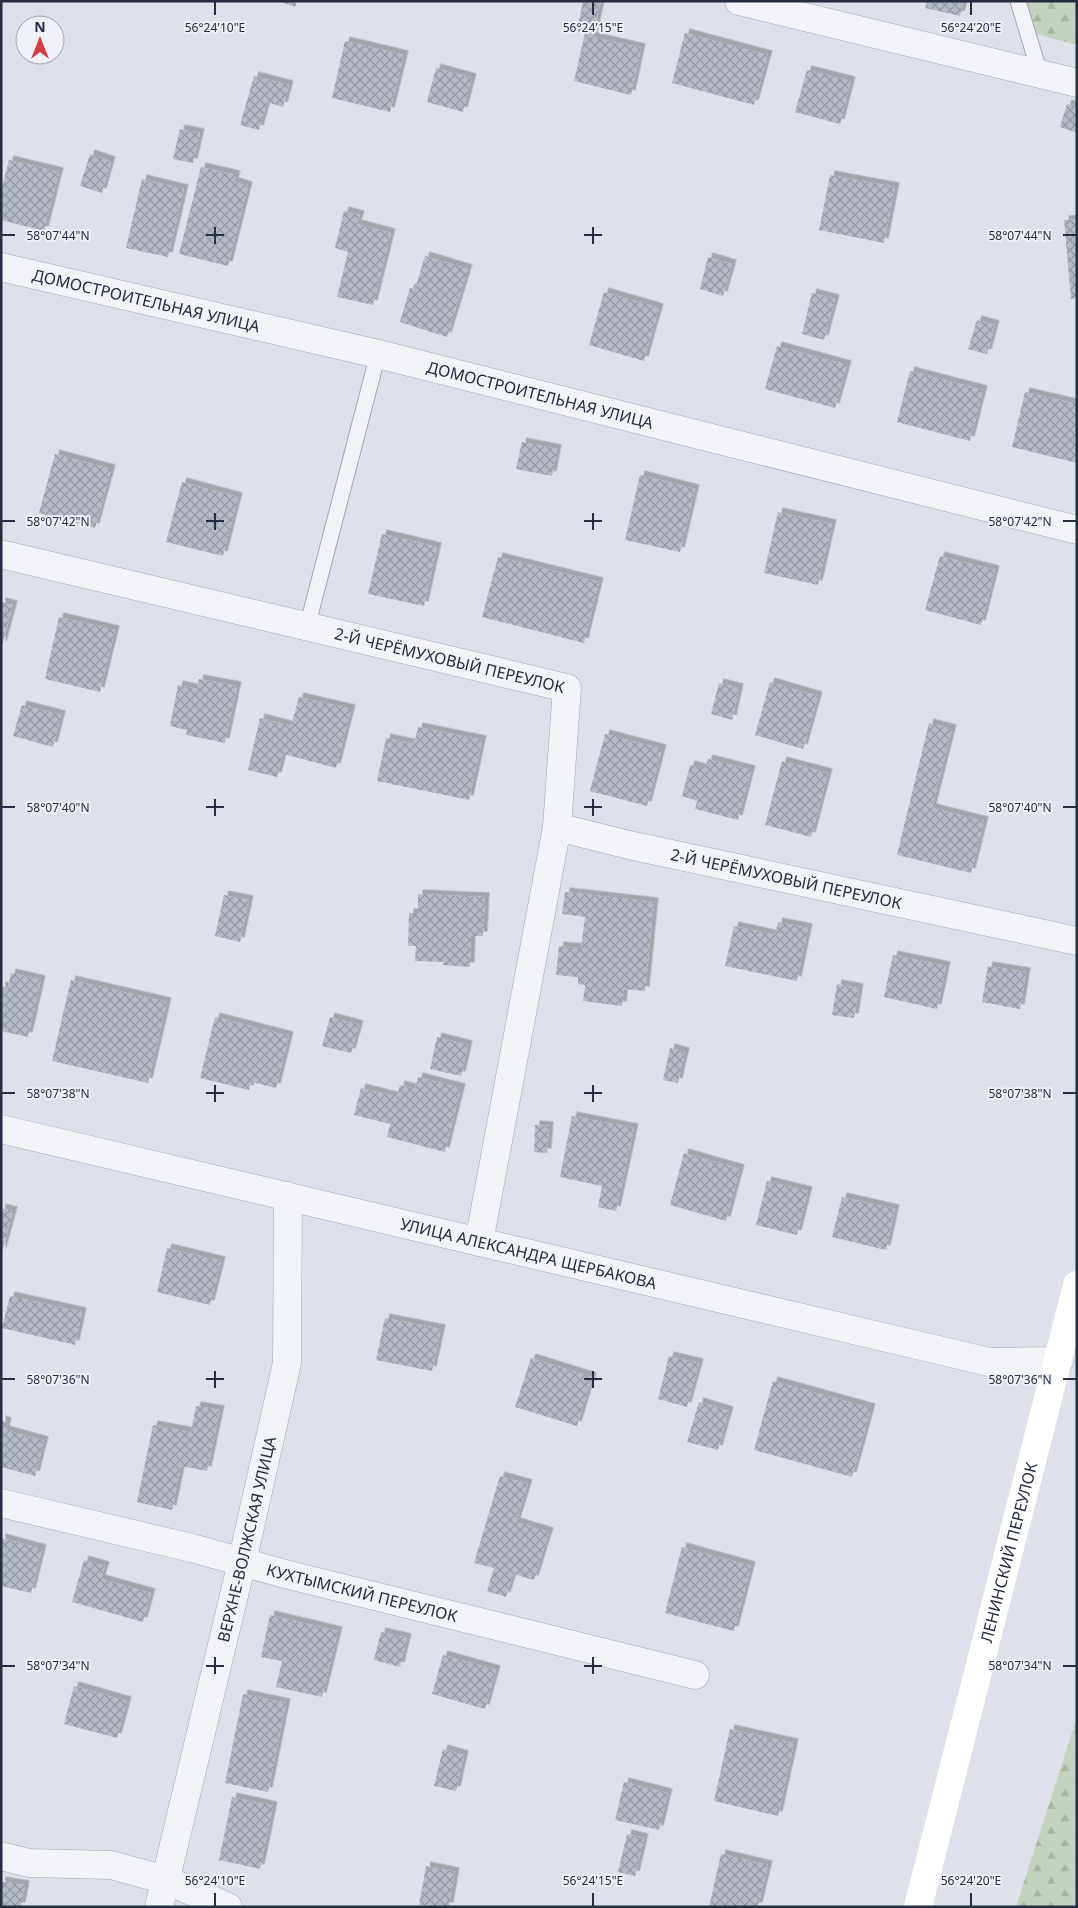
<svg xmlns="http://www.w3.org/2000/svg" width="1078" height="1908" font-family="'Noto Sans',sans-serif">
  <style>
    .forest { fill: url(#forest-firs) }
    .building { fill: url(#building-cross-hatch); filter: url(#shadow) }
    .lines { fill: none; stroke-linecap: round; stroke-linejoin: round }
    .service-casing { stroke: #a3a7b3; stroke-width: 17 }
    .minor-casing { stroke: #a3a7b3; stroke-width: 29 }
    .tertiary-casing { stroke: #a3a7b3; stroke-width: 29 }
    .service { stroke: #f1f3f7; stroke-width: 15 }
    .minor { stroke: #f1f3f7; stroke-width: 28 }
    .tertiary { stroke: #f1f3f7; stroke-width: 28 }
    .secondary { stroke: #fff; stroke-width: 28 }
    .ticks { fill: none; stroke: #262d41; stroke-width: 2 }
    .labels { text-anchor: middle; stroke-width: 4; stroke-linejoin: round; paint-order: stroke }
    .street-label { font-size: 16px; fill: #262d41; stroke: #eef0f6 }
    .ticks-label { font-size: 12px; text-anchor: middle; fill: #262d41; stroke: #eef0f6; stroke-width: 4; stroke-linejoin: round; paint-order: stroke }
  </style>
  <defs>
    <pattern id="forest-firs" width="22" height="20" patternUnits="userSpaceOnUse" patternTransform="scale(1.25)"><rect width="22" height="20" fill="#c2d3bf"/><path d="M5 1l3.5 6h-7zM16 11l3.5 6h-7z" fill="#a7b5a5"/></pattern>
    <pattern id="building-cross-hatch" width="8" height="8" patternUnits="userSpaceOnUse" patternTransform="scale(1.25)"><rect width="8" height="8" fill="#b5bac6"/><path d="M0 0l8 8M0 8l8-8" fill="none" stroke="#9398a2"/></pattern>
    <filter id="shadow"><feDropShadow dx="4.5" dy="-4.5" stdDeviation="0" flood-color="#0004"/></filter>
  </defs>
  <rect width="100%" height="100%" fill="#dee1e9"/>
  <g class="forest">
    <path d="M1015,1H1077V45L1037,34Z"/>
    <path d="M1077,1717V1907H1016Z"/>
  </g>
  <g class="building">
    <path d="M278,1H297L295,7Z"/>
    <path d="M583,1H601L593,37L641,48L631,95L574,81L585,33L577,31Z"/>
    <path d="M927,1H964L960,16L925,8Z"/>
    <path d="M685,33L768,55L754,105L672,83Z"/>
    <path d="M345,41L404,55L390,112L332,98Z"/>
    <path d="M436,68L472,78L463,112L427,102Z"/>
    <path d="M807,70L851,81L840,124L795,112Z"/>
    <path d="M254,76L289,85L283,107L267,102L259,130L240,125Z"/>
    <path d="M1067,104L1077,107V133L1060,127Z"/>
    <path d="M180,129L200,133L193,163L173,159Z"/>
    <path d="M90,154L111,161L102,193L80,186Z"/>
    <path d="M9,160L59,172L44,231L1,220V192Z"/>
    <path d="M201,167L236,175L234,182L248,186L228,266L179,254Z"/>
    <path d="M830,175L895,187L884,243L819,230Z"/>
    <path d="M142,179L184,189L168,257L126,248Z"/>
    <path d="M344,211L360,215L357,224L391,233L373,305L337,297L348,252L335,248Z"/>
    <path d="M1077,219V298L1071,299L1064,220Z"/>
    <path d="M425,256L468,269L447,337L400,322L410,288L415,289Z"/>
    <path d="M708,257L732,264L723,296L700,289Z"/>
    <path d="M604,292L659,308L644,361L589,345Z"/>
    <path d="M812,293L835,299L824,340L802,334Z"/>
    <path d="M977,320L995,325L987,354L968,349Z"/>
    <path d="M777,346L847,365L835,408L765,389Z"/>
    <path d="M910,371L983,390L970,441L897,422Z"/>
    <path d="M1025,392L1077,404V463L1012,447Z"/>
    <path d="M522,442L557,449L552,476L516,469Z"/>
    <path d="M55,454L111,469L95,528L39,513Z"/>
    <path d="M640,475L695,489L680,552L625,540Z"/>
    <path d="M182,482L238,497L223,556L166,542Z"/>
    <path d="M778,512L832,524L818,585L764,573Z"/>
    <path d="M382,534L437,547L424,606L368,594Z"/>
    <path d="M940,556L995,570L981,625L925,610Z"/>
    <path d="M498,557L599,582L584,643L482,617Z"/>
    <path d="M1,602L13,605L2,646L1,645Z"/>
    <path d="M59,617L115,630L100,692L45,679Z"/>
    <path d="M199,679L237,686L225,743L186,735L187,730L170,726L178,685L197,689Z"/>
    <path d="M770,682L818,696L803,749L755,735Z"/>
    <path d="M719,683L739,688L732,720L711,714Z"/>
    <path d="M299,697L351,709L336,768L283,754L277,777L248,770L260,718L291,726Z"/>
    <path d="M22,705L61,715L53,747L13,736Z"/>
    <path d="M929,723L952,729L932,808L984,821L971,873L897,855Z"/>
    <path d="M418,727L482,740L469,800L377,781L386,738L414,744Z"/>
    <path d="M605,734L662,749L647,806L590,791Z"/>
    <path d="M708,759L751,770L738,820L695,809L697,801L682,796L690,765L705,769Z"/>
    <path d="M782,761L828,773L811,837L765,825Z"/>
    <path d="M565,892L654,902L645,991L624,989L622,1006L583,1001L585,985L578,984V977L556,975L559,946L581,948L585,917L562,914Z"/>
    <path d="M418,894L485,897L483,936H471L470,967L443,965L444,962L415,961L416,946H408L409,913H418Z"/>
    <path d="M224,895L249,900L240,942L215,936Z"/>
    <path d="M778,922L808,928L797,981L725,966L734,926L775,935Z"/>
    <path d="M893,955L946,966L937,1009L884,997Z"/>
    <path d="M988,966L1026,972L1020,1009L982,1002Z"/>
    <path d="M11,973L41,980L28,1037L1,1031V986L8,988Z"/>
    <path d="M71,980L167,1002L148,1083L52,1061Z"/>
    <path d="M837,984L859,988L854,1018L832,1015Z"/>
    <path d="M215,1017L289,1036L276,1088L251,1082L249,1090L200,1078Z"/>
    <path d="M330,1017L359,1025L351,1053L322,1046Z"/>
    <path d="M437,1037L468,1045L461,1076L430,1069Z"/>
    <path d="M670,1048L685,1052L678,1083L663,1080Z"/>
    <path d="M418,1077L461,1088L445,1152L387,1137L390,1124L354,1115L361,1088L397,1097L400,1085L415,1089Z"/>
    <path d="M572,1116L634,1128L616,1211L598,1207L602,1186L560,1177Z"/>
    <path d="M535,1125L549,1126L547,1153L534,1152Z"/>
    <path d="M684,1153L740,1169L726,1221L670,1205Z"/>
    <path d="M767,1181L808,1191L797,1235L756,1225Z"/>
    <path d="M842,1197L895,1209L886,1250L832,1237Z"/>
    <path d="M1,1208L13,1211L2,1252H1Z"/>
    <path d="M167,1248L221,1261L210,1305L157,1292Z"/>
    <path d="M10,1296L82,1312L75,1345L2,1328Z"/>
    <path d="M385,1318L441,1329L432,1371L376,1360Z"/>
    <path d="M669,1356L699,1363L687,1407L658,1399Z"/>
    <path d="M531,1358L592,1377L577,1426L515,1407Z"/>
    <path d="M773,1381L871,1408L852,1477L754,1450Z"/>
    <path d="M699,1402L729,1411L718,1450L687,1442Z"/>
    <path d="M196,1406L220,1410L207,1471L181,1466L172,1510L137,1502L153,1425L191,1432Z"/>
    <path d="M1,1420L7,1422L5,1430L44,1441L35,1476L1,1467Z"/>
    <path d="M500,1476L528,1484L516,1522L549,1532L534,1580L513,1574L506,1597L487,1591L494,1568L474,1563Z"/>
    <path d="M1,1538L42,1549L31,1593L1,1586Z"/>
    <path d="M682,1547L751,1566L734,1631L665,1613Z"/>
    <path d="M84,1560L105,1566L101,1579L151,1593L143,1622L72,1602Z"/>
    <path d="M270,1615L338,1631L322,1697L276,1687L282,1661L261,1657Z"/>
    <path d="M381,1632L407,1638L400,1667L374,1660Z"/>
    <path d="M443,1655L496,1670L485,1709L432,1694Z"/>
    <path d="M74,1686L127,1701L117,1738L64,1724Z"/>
    <path d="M243,1694L286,1703L268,1792L225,1783Z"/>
    <path d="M730,1729L794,1743L778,1816L714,1801Z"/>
    <path d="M443,1749L464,1755L456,1791L434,1786Z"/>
    <path d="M624,1782L668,1793L659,1830L615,1820Z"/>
    <path d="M232,1797L273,1806L260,1869L219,1860Z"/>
    <path d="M627,1834L644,1838L635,1876L618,1872Z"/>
    <path d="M721,1854L768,1865L758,1907H709Z"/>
    <path d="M426,1866L455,1872L449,1907L419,1905Z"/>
    <path d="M1,1881L25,1885L21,1907H1Z"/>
  </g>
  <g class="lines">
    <g class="service-casing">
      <g id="service">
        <path d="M1018,1L1040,74"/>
        <path d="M307,627L378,354"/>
      </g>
    </g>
    <g class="minor-casing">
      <g id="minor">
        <path d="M739,1L1077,83"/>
        <path id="s1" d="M1,267L378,354L1077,530"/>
        <path id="s2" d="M1,554L567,688L557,827L629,845L1077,941"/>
        <path d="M479,1242L557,827"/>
        <path id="s3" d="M1,1503L192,1548L285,1574L695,1675"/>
        <path d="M1,1856L29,1863L111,1865L166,1880L228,1907"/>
        <path id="s4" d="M159,1907L242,1562L287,1363L288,1196"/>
      </g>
    </g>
    <g class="tertiary-casing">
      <g id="tertiary">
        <path id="s5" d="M1,1129L989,1362L1059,1361"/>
      </g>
    </g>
    <use href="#service" class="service"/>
    <use href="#minor" class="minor"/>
    <use href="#tertiary" class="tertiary"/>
    <path class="secondary" id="s6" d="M918,1907L1077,1285"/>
  </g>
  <path class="ticks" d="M215,2V15M593,2V15M971,2V15M215,227V244M593,227V244M2,235H15M206,235H224M584,235H602M1063,235H1076M215,513V530M593,513V530M2,521H15M206,521H224M584,521H602M1063,521H1076M215,799V816M593,799V816M2,807H15M206,807H224M584,807H602M1063,807H1076M215,1085V1102M593,1085V1102M2,1093H15M206,1093H224M584,1093H602M1063,1093H1076M215,1371V1388M593,1371V1388M2,1379H15M206,1379H224M584,1379H602M1063,1379H1076M215,1657V1674M593,1657V1674M2,1666H15M206,1666H224M584,1666H602M1063,1666H1076M215,1893V1906M593,1893V1906M971,1893V1906"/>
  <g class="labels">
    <g class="street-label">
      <text dy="6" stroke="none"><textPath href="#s1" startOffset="149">ДОМОСТРОИТЕЛЬНАЯ УЛИЦА</textPath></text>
      <text dy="6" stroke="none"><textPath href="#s1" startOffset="554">ДОМОСТРОИТЕЛЬНАЯ УЛИЦА</textPath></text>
      <text dy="6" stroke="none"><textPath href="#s2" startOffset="461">2-Й ЧЕРЁМУХОВЫЙ ПЕРЕУЛОК</textPath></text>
      <text dy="6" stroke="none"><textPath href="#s2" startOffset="956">2-Й ЧЕРЁМУХОВЫЙ ПЕРЕУЛОК</textPath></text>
      <text dy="6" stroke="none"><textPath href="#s5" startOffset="542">УЛИЦА АЛЕКСАНДРА ЩЕРБАКОВА</textPath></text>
      <text dy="6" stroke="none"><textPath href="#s4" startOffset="378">ВЕРХНЕ-ВОЛЖСКАЯ УЛИЦА</textPath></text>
      <text dy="6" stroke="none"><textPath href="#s6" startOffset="366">ЛЕНИНСКИЙ ПЕРЕУЛОК</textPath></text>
      <text dy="6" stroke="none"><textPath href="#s3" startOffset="372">КУХТЫМСКИЙ ПЕРЕУЛОК</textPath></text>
    </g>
  </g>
  <g class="ticks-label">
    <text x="215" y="32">56°24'10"E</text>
    <text x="593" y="32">56°24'15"E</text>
    <text x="971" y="32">56°24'20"E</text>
    <text x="58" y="240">58°07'44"N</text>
    <text x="1020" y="240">58°07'44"N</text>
    <text x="58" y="526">58°07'42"N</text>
    <text x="1020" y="526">58°07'42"N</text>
    <text x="58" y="812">58°07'40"N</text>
    <text x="1020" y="812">58°07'40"N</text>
    <text x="58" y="1098">58°07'38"N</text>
    <text x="1020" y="1098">58°07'38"N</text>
    <text x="58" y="1384">58°07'36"N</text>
    <text x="1020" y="1384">58°07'36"N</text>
    <text x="58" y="1670">58°07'34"N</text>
    <text x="1020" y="1670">58°07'34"N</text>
    <text x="215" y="1885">56°24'10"E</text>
    <text x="593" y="1885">56°24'15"E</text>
    <text x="971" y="1885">56°24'20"E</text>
  </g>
  <rect width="1078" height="1908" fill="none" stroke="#262d41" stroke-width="5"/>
  <g transform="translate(40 40)"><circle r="24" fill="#eef0f6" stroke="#9ea2ae"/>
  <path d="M0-4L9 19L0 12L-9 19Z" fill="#d63b41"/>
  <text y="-8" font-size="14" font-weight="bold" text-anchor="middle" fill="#262d41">N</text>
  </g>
</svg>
